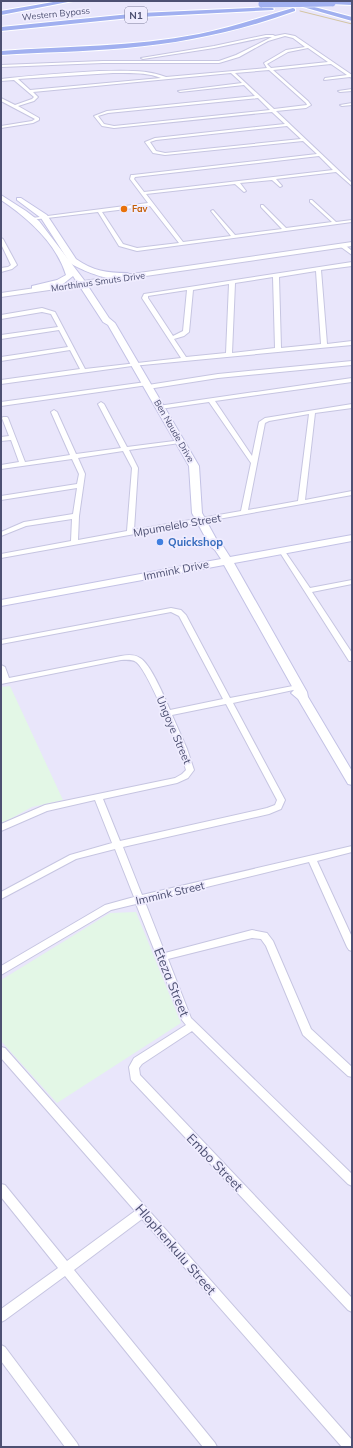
<svg xmlns="http://www.w3.org/2000/svg" width="353" height="1448" font-family="Mulish,sans-serif">
  <style>
    .education { fill: #e3f7e6 }
    .lines { fill: none; stroke-linecap: round; stroke-linejoin: round }
    .stream { stroke: #d4c5a3; stroke-width: 1 }
    .minor-casing { stroke: #c6c5e1; stroke-width: 2 }
    .tertiary-casing { stroke: #c6c5e1; stroke-width: 2 }
    .secondary-casing { stroke: #c3c2e5; stroke-width: 2 }
    .motorway-casing { stroke: #fff; stroke-width: 2 }
    .minor { fill: #fff; fill-rule: evenodd }
    .tertiary { fill: #fff; fill-rule: evenodd }
    .secondary { fill: #fff; fill-rule: evenodd }
    .motorway { fill: #a1b0f0; fill-rule: evenodd }
    .motorway-bridge-casing { stroke: #fff; stroke-width: 8; stroke-linecap: butt }
    .motorway-bridge { stroke: #a1b0f0; stroke-width: 7 }
    .food-dot { fill: #e8710a; stroke: #efecfe; stroke-width: 1.5 }
    .shop-dot { fill: #3f7fe0; stroke: #efecfe; stroke-width: 1.5 }
    .labels { text-anchor: middle; stroke-width: 3.5; stroke-linejoin: round; paint-order: stroke }
    .far-street-label { font-size: 9px; fill: #4d5072; stroke: #efecfe }
    .far-food-label { font-size: 9px; font-weight: bold; fill: #c56008; stroke: #efecfe; text-anchor: start }
    .shield { fill: #efecfe; stroke: #7e7f9c; stroke-width: 1 }
    .shield-label { font-size: 10px; font-weight: bold; fill: #4d5072 }
    .street-label { font-size: 11px; fill: #4d5072; stroke: #efecfe }
    .shop-label { font-size: 11px; font-weight: bold; fill: #366cbe; stroke: #efecfe; text-anchor: start }
    .near-street-label { font-size: 13px; fill: #4d5072; stroke: #efecfe }
  </style>
  <rect width="100%" height="100%" fill="#e9e6fb"/>
  <g class="education">
    <path d="M10,686L63,800L32,807L1,824V687Z"/>
    <path d="M136,912L181,1023L57,1103L1,1041V980L110,913Z"/>
  </g>
  <g class="lines">
    <path class="stream" d="M300,11L352,24"/>
    <g class="minor-casing">
      <g id="minor">
        <path d="M285,34L295,36L352,75V78L350,77L324,80L325,78L347,75L331,64L273,70L308,101L311,105L306,108L276,111L352,183V186L336,172L276,179L282,186L280,187L272,180L240,183L246,191L244,192L235,184L146,194L183,242L231,236L211,211L213,210L235,235L282,229L261,207V205H263L286,228L332,222L310,202V200H312L336,222L352,220V222L137,251L119,246L98,212L30,220V218H32L148,203L130,179L131,175H133L317,154L303,141L165,155L153,153L145,142L155,138L285,124L272,112L114,128L102,126L94,116L107,111L255,96L244,85L180,92L178,91L242,83L231,73L33,92L38,97L34,101L18,106L39,118V120L33,123L1,128V126L32,121L35,119L1,101V98L15,105L32,99L34,97L14,80L1,81V79C34,75 67,73 99,71C122,71 145,69 166,77L267,68L264,63L286,50L305,47L293,38L285,36L268,41L239,57L219,63H103L1,67V65L103,61H219L236,55L272,37H266L214,48L143,59L141,58L214,46L266,35H273L275,36ZM308,48L328,62L271,68L267,64L288,52ZM269,70L306,103L307,105L274,109L235,73ZM113,73C129,73 146,72 161,78L30,90L18,79ZM258,98L270,110L114,126L104,124L98,116L108,113ZM287,126L301,139L165,153L156,151L150,142L156,140ZM319,156L333,170L144,192L134,179L135,177ZM150,206L179,243L137,248L123,244L102,212Z"/>
        <path d="M352,89V91L340,92L338,91Z"/>
        <path d="M352,103V105L342,106L340,105Z"/>
        <path d="M1,238L3,239L17,265L12,269L1,272V268L8,267L11,265L1,244Z"/>
        <path d="M341,245H345L352,251V255L341,247Z"/>
        <path d="M352,262V266L321,270L327,344L352,341V345L132,366L1,384V380L80,369L70,350L1,361V357L68,347L59,330L1,339V335L58,327L51,314L42,312L1,319V315L42,308L55,312L85,369L181,358L142,298L144,294ZM316,271L321,344L281,348L279,277ZM273,277L275,348L232,353L235,283ZM229,284L226,353L186,357L174,339L184,336L189,332L193,290ZM187,290L183,331L173,336L148,298V296Z"/>
        <path d="M352,361V365L218,378L148,389L145,387L148,385L218,374Z"/>
        <path d="M352,378V382L215,401L252,456L259,422L265,418L352,404V408L315,413L305,500L352,491V495L1,558V554L71,541L72,519L26,526L1,536V532L24,522L73,514L77,488L1,500V496L77,484L79,474L72,459L1,469V465L19,462L11,440L1,441V437L9,436L2,418L3,417H7L8,418L25,462L70,455L51,412L54,410L57,412L76,454L121,448L98,404L101,402L104,404L127,447L182,440V442L180,443L129,450L138,468L134,530L241,511L251,463L209,402L160,409L157,407L158,406ZM309,414L298,501L248,510L265,423L269,421ZM123,451L132,468L127,531L78,540L79,516L85,474L78,458Z"/>
        <path d="M146,382L148,383V385L1,406V402Z"/>
        <path d="M282,549L284,550L310,588L352,580V584L312,592L352,653V661H349L279,551Z"/>
        <path d="M171,608L181,610L186,615L230,698L298,685L302,687L298,689L233,703L285,800L281,809L269,814L123,847L142,895L352,846V852L317,861L352,937V951L349,950L347,947L309,862L145,902L165,953L252,930L267,933L273,941L311,1029L352,1067V1077L348,1076L303,1035L266,946L261,939L252,938L168,959L191,1018L352,1174V1186L348,1184L192,1031L142,1064L139,1068L140,1075L352,1298V1312L348,1310L131,1080L129,1067L134,1058L186,1025L182,1020L136,904L111,910L1,975V966L105,905L134,897L115,849L76,859L1,899V892L70,855L112,843L95,800L47,811L1,831V824L45,805L175,778L182,774L186,770C181,752 148,670 136,662C132,659 126,660 121,660L1,684V665L5,667L9,678L121,656C127,655 134,654 140,658C150,663 165,698 170,710L223,699L179,616L171,612L1,644V640ZM226,704L277,800L275,805L267,808L120,841L103,799L177,783L188,778L194,770L187,749L172,715Z"/>
        <path d="M1,1047L5,1048L352,1440V1447H342L142,1219L74,1270L215,1443L217,1447H203L65,1276L5,1320L1,1322V1309L58,1268L1,1197V1184L5,1185L67,1261L135,1211L1,1058Z"/>
        <path d="M1,1345L5,1347L77,1443L79,1447H65L1,1361Z"/>
      </g>
    </g>
    <g class="tertiary-casing">
      <path id="tertiary" d="M352,242V246L1,297V293Z"/>
    </g>
    <g class="secondary-casing">
      <g id="secondary">
        <path d="M1,195L26,211L39,221L84,280L109,318L115,323L199,466L202,513L219,544L223,546L230,557L352,535V541L234,563L307,692L308,697L352,771V785L348,784L298,699L291,693L294,690L224,565L1,606V600L221,559L215,550L210,546L192,513L189,466L108,325L103,322L73,276L63,284L32,290V286L57,280L66,275C56,243 28,218 1,200Z"/>
        <path d="M17,198H21L47,215L76,259C93,271 107,273 127,273L131,275C117,286 83,271 70,263L41,218L17,200Z"/>
      </g>
    </g>
    <g class="motorway-casing">
      <g id="motorway">
        <path d="M59,1H73L1,15V11Z"/>
        <path d="M282,1H292L352,17V21Z"/>
        <path d="M332,1H352V5L330,4V2Z"/>
        <path d="M271,7L274,9L273,10L140,17L1,31V27L140,13Z"/>
        <path d="M293,8L295,9V11C240,31 184,43 126,48C84,52 43,52 1,55V51C67,46 133,47 199,34C231,28 261,17 293,8Z"/>
      </g>
    </g>
    <use href="#minor" class="minor"/>
    <use href="#tertiary" class="tertiary"/>
    <use href="#secondary" class="secondary"/>
    <use href="#motorway" class="motorway"/>
    <g class="motorway-bridge-casing">
      <path id="motorway-bridge" d="M262,4L332,3"/>
    </g>
    <use href="#motorway-bridge" class="motorway-bridge"/>
  </g>
  <circle class="food-dot" cx="124" cy="209" r="4"/>
  <circle class="shop-dot" cx="160" cy="542" r="4"/>
  <g class="labels">
    <g class="far-street-label">
      <text transform="translate(56 14) rotate(-6)" y="3">Western Bypass</text>
      <text transform="translate(98 282) rotate(-8)" y="3">Marthinus Smuts Drive</text>
      <text transform="translate(174 431) rotate(60)" y="3">Ben Naude Drive</text>
    </g>
    <g class="far-food-label">
      <text x="132" y="212">Fav</text>
    </g>
    <rect class="shield" x="125" y="7" width="22" height="16" rx="3"/>
    <g class="shield-label">
      <text x="136" y="19">N1</text>
    </g>
    <g class="street-label">
      <text transform="translate(177 525) rotate(-10)" y="4">Mpumelelo Street</text>
      <text transform="translate(176 570) rotate(-11)" y="4">Immink Drive</text>
      <text transform="translate(174 730) rotate(67)" y="4">Ungoye Street</text>
      <text transform="translate(170 893) rotate(-13)" y="4">Immink Street</text>
    </g>
    <g class="shop-label">
      <text x="168" y="546">Quickshop</text>
    </g>
    <g class="near-street-label">
      <text transform="translate(172 982) rotate(68)" y="5">Eteza Street</text>
      <text transform="translate(215 1162) rotate(46)" y="5">Embo Street</text>
      <text transform="translate(176 1249) rotate(49)" y="5">Hlophenkulu Street</text>
    </g>
  </g>
  <rect width="353" height="1448" fill="none" stroke="#4d5072" stroke-width="4"/>
</svg>
